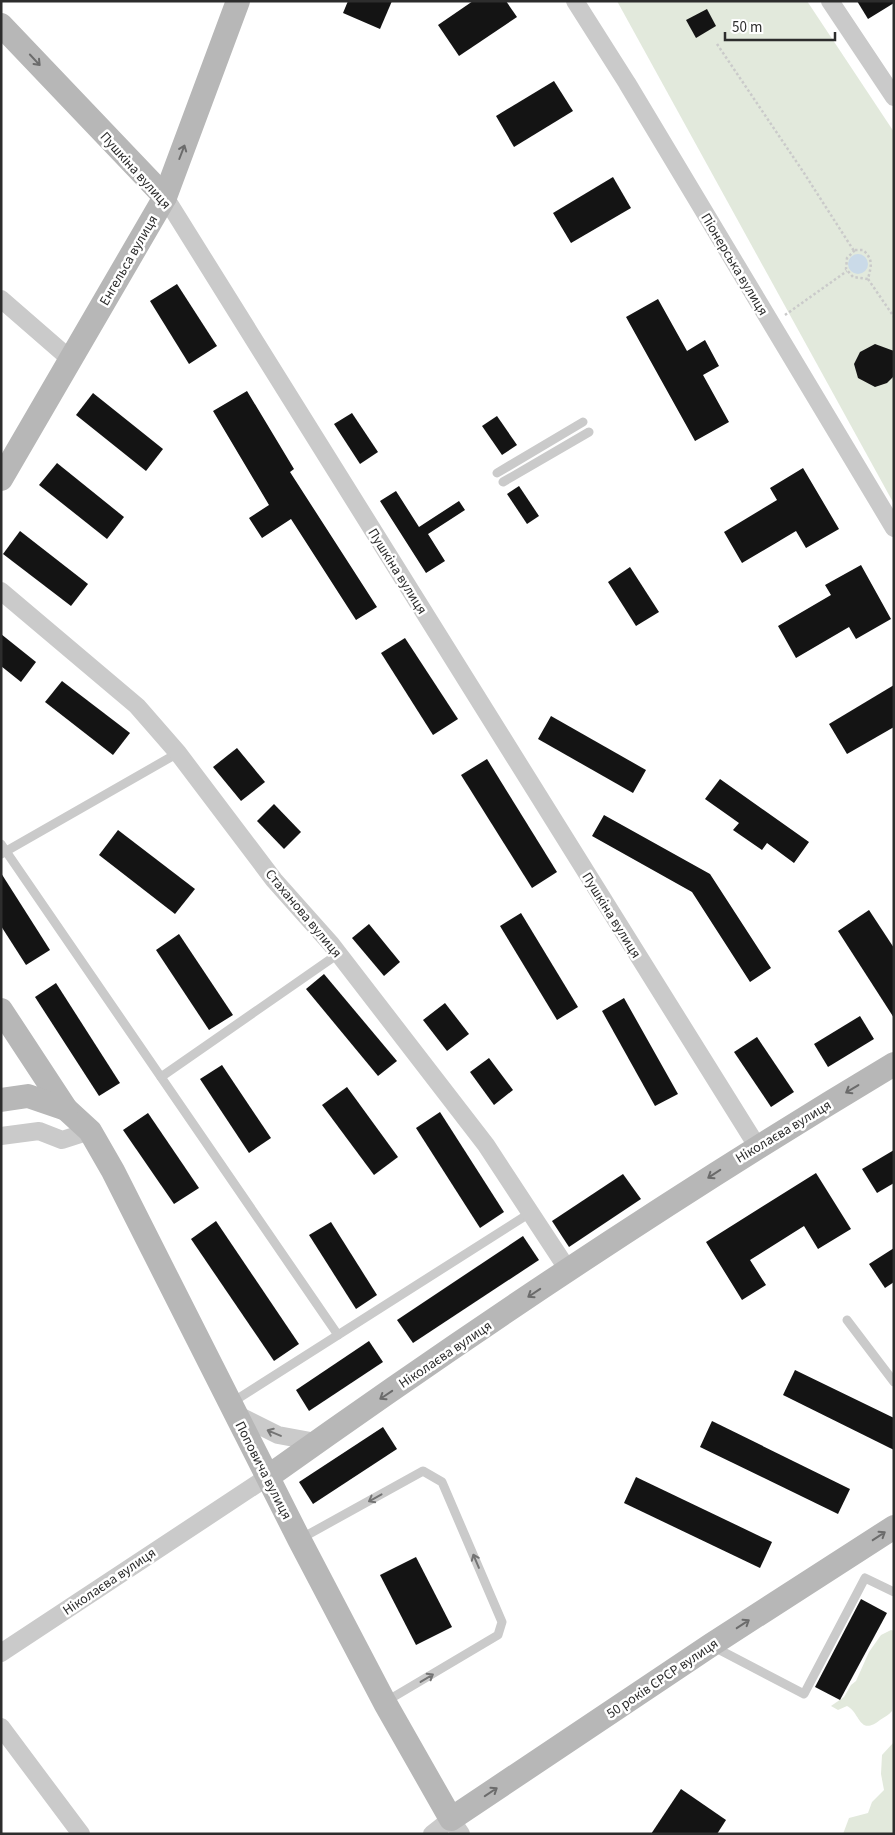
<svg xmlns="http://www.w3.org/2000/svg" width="895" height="1835" font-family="'Source Sans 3',sans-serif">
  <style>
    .green { fill: #e2e9dc }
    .water { fill: #cadae8 }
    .building { fill: #141414 }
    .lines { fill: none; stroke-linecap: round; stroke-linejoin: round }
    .path { stroke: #cacaca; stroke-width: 2.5; stroke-dasharray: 2.5 2.5; stroke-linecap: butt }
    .lane { stroke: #cacaca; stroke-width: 9 }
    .street { stroke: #cacaca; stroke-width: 18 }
    .secondary { stroke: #b7b7b7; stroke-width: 24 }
    .oneway { stroke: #6b6b6b }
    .oneway2 { stroke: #747474 }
    .labels { text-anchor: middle; stroke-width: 5; stroke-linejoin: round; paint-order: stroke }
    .street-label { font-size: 14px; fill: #2d2d2d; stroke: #fff }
  </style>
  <rect width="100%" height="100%" fill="#fff"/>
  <g class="green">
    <path d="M617,1H807L894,132V504Z"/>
    <path d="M891,1630L894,1631L892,1711C889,1715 884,1717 880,1720C859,1737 860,1712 847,1706L838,1710L831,1706L844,1697L851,1685L856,1681L869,1652L881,1635Z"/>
    <path d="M894,1742V1834H843L849,1818L868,1813L872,1802L884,1790L881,1774L882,1755Z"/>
  </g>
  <circle class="water" cx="858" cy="264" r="10"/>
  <g class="building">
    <path d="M348,1H392L380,29L343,13Z"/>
    <path d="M473,1H506L517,17L459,56L438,25Z"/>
    <path d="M857,1H894V3L868,19Z"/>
    <path d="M707,9L716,26L696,38L686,20Z"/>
    <path d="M554,81L573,111L514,147L496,116Z"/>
    <path d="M613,177L631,208L571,243L553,213Z"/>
    <path d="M177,284L217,346L189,364L150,301Z"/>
    <path d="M658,299L687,351L705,340L719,366L703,375L729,422L695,441L626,317Z"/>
    <path d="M875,344L894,351V376L887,383L875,387L858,378L854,364L860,352Z"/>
    <path d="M247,391L294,469L290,472L377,607L356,620L291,519L262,538L249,518L269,505L213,411Z"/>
    <path d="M93,393L163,449L146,471L76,415Z"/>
    <path d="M352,413L378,452L360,464L334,424Z"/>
    <path d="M497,416L517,445L502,455L482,426Z"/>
    <path d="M57,463L124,517L107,539L39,485Z"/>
    <path d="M803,468L839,529L806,548L796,531L742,563L724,532L777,500L770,488Z"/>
    <path d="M519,486L539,516L527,524L507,494Z"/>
    <path d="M396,491L419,527L459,501L465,510L428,534L445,561L426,573L380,501Z"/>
    <path d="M20,531L88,584L71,606L3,554Z"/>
    <path d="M861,565L891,619L856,639L849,627L796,658L778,626L831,595L825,585Z"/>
    <path d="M630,567L659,612L636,626L608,582Z"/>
    <path d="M1,634L36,662L21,682L1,666Z"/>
    <path d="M405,638L458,719L433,735L381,653Z"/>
    <path d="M62,681L130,733L113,755L45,702Z"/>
    <path d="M894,685V727L847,754L829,724Z"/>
    <path d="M551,716L646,770L633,793L538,739Z"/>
    <path d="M237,748L265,782L241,801L213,767Z"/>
    <path d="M487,759L557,872L532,888L461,775Z"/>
    <path d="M720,779L809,842L794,863L767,843L762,850L733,830L739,823L705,799Z"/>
    <path d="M274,804L301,832L284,849L257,821Z"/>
    <path d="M604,815L710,874L771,968L750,982L692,892L592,836Z"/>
    <path d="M118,830L195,889L175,914L99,855Z"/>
    <path d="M1,873L50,950L26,965L1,926Z"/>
    <path d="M869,910L894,948V1018L838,931Z"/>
    <path d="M521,913L578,1007L557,1020L500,926Z"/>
    <path d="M369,924L400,962L384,976L352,938Z"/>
    <path d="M179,934L233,1015L209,1030L156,950Z"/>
    <path d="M324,974L397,1061L378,1076L306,989Z"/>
    <path d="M56,983L120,1083L99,1096L35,997Z"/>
    <path d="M624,998L678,1094L655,1106L602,1011Z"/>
    <path d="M445,1003L469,1034L447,1051L423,1020Z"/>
    <path d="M860,1016L874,1039L828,1067L814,1044Z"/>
    <path d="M757,1037L794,1092L771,1107L734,1052Z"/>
    <path d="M489,1058L513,1090L494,1105L470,1072Z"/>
    <path d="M222,1065L271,1138L249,1153L200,1079Z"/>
    <path d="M347,1087L398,1157L374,1175L322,1105Z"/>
    <path d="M440,1112L504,1212L480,1228L416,1128Z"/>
    <path d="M148,1113L199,1188L174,1204L123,1130Z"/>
    <path d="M894,1150V1183L877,1193L862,1169Z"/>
    <path d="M816,1173L851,1229L818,1249L804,1226L750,1260L766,1285L742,1300L706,1242Z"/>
    <path d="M623,1174L641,1199L569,1247L552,1221Z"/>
    <path d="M216,1221L299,1344L274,1361L191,1239Z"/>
    <path d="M331,1222L377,1295L356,1309L309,1235Z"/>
    <path d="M523,1236L539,1260L413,1343L397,1320Z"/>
    <path d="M894,1248V1282L885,1288L869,1264Z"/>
    <path d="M369,1341L383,1362L309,1411L296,1390Z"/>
    <path d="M795,1370L894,1418V1450L783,1395Z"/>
    <path d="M712,1421L850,1489L838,1514L700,1447Z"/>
    <path d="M383,1427L397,1449L313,1504L299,1482Z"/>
    <path d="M636,1477L772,1542L760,1568L624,1503Z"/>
    <path d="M416,1557L452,1627L416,1645L380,1575Z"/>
    <path d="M861,1599L887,1613L840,1700L815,1687Z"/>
    <path d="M681,1789L726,1820L717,1834H651Z"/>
  </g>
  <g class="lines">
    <g class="path">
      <path d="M717,44L804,173L854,251"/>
      <path d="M855,250H863C874,260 871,266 868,279L853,277L846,269L847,258Z"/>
      <path d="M868,279L894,317"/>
      <path d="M785,315L847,271"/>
    </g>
    <g class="lane">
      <path d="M497,473L583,422"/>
      <path d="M503,482L589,432"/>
      <path d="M1,844L338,1335"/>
      <path d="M1,854L178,753"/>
      <path d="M161,1077L338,954"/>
      <path d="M847,1320L894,1382"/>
      <path d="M231,1403L530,1213"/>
      <path d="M300,1539L423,1471L442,1482L502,1622L498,1635L385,1702"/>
      <path d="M714,1647L804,1694L865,1578L894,1592"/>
    </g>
    <g class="street">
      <path d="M575,1L627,83L894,528"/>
      <path d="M830,1L894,97"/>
      <path d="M165,197L757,1146"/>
      <path d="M1,299L70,359"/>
      <path d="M1,591L137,706L178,753L274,880L331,944L486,1145L568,1270"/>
      <path d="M1,1136L39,1131L62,1140L90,1131"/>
      <path d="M236,1414L278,1435L316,1442"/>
      <path d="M1,1653L269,1476"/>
      <path d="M1,1727L81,1834"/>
      <path d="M432,1834L451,1819L461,1834"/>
    </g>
    <g class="secondary">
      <path d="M1,25L165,197"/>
      <path d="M1,479L165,197L238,1"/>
      <path d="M1,1010L66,1109L90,1131L113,1171L299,1539L385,1703L451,1819L711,1645L894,1527"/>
      <path d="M1,1100L28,1096L66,1109"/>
      <path d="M269,1476C472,1331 680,1192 894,1064"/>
    </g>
  </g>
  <defs><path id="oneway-shaft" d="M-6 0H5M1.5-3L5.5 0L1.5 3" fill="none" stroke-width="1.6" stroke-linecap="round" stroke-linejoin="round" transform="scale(1.25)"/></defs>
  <g class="oneway">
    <use href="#oneway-shaft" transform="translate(35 60) rotate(47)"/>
    <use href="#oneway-shaft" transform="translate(182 152) rotate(-69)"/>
    <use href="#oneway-shaft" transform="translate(852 1089) rotate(149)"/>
    <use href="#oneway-shaft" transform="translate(714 1174) rotate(147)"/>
    <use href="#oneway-shaft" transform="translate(534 1293) rotate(146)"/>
    <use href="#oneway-shaft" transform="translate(386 1395) rotate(146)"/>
    <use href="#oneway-shaft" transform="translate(879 1536) rotate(-33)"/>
    <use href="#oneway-shaft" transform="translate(743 1624) rotate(-33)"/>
    <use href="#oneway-shaft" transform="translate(491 1792) rotate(-34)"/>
  </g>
  <g class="oneway2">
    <use href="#oneway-shaft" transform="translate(274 1433) rotate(-157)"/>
    <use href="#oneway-shaft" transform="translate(375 1498) rotate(151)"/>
    <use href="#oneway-shaft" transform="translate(476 1561) rotate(-113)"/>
    <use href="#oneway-shaft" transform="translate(427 1678) rotate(-31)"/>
  </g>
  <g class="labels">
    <g class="street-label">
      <text transform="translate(136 170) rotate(48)" y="5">Пушкіна вулиця</text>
      <text transform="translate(128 260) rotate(-60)" y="5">Енгельса вулиця</text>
      <text transform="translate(735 264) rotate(59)" y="5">Піонерська вулиця</text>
      <text transform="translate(398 571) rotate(58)" y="5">Пушкіна вулиця</text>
      <text transform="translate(304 913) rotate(50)" y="5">Стаханова вулиця</text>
      <text transform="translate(612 915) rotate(58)" y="5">Пушкіна вулиця</text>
      <text transform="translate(783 1131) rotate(-31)" y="5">Ніколаєва вулиця</text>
      <text transform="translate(445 1354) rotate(-34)" y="5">Ніколаєва вулиця</text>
      <text transform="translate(264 1470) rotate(63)" y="5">Поповича вулиця</text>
      <text transform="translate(109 1581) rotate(-34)" y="5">Ніколаєва вулиця</text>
      <text transform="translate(662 1678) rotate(-34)" y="5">50 років СРСР вулиця</text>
    </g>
  </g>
  <rect width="895" height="1835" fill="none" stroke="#2d2d2d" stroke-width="5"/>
  <path d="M725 32v8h110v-8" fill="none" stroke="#2d2d2d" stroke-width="2.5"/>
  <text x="732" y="32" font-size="15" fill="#2d2d2d" stroke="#ffffff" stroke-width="4" paint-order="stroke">50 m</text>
</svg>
